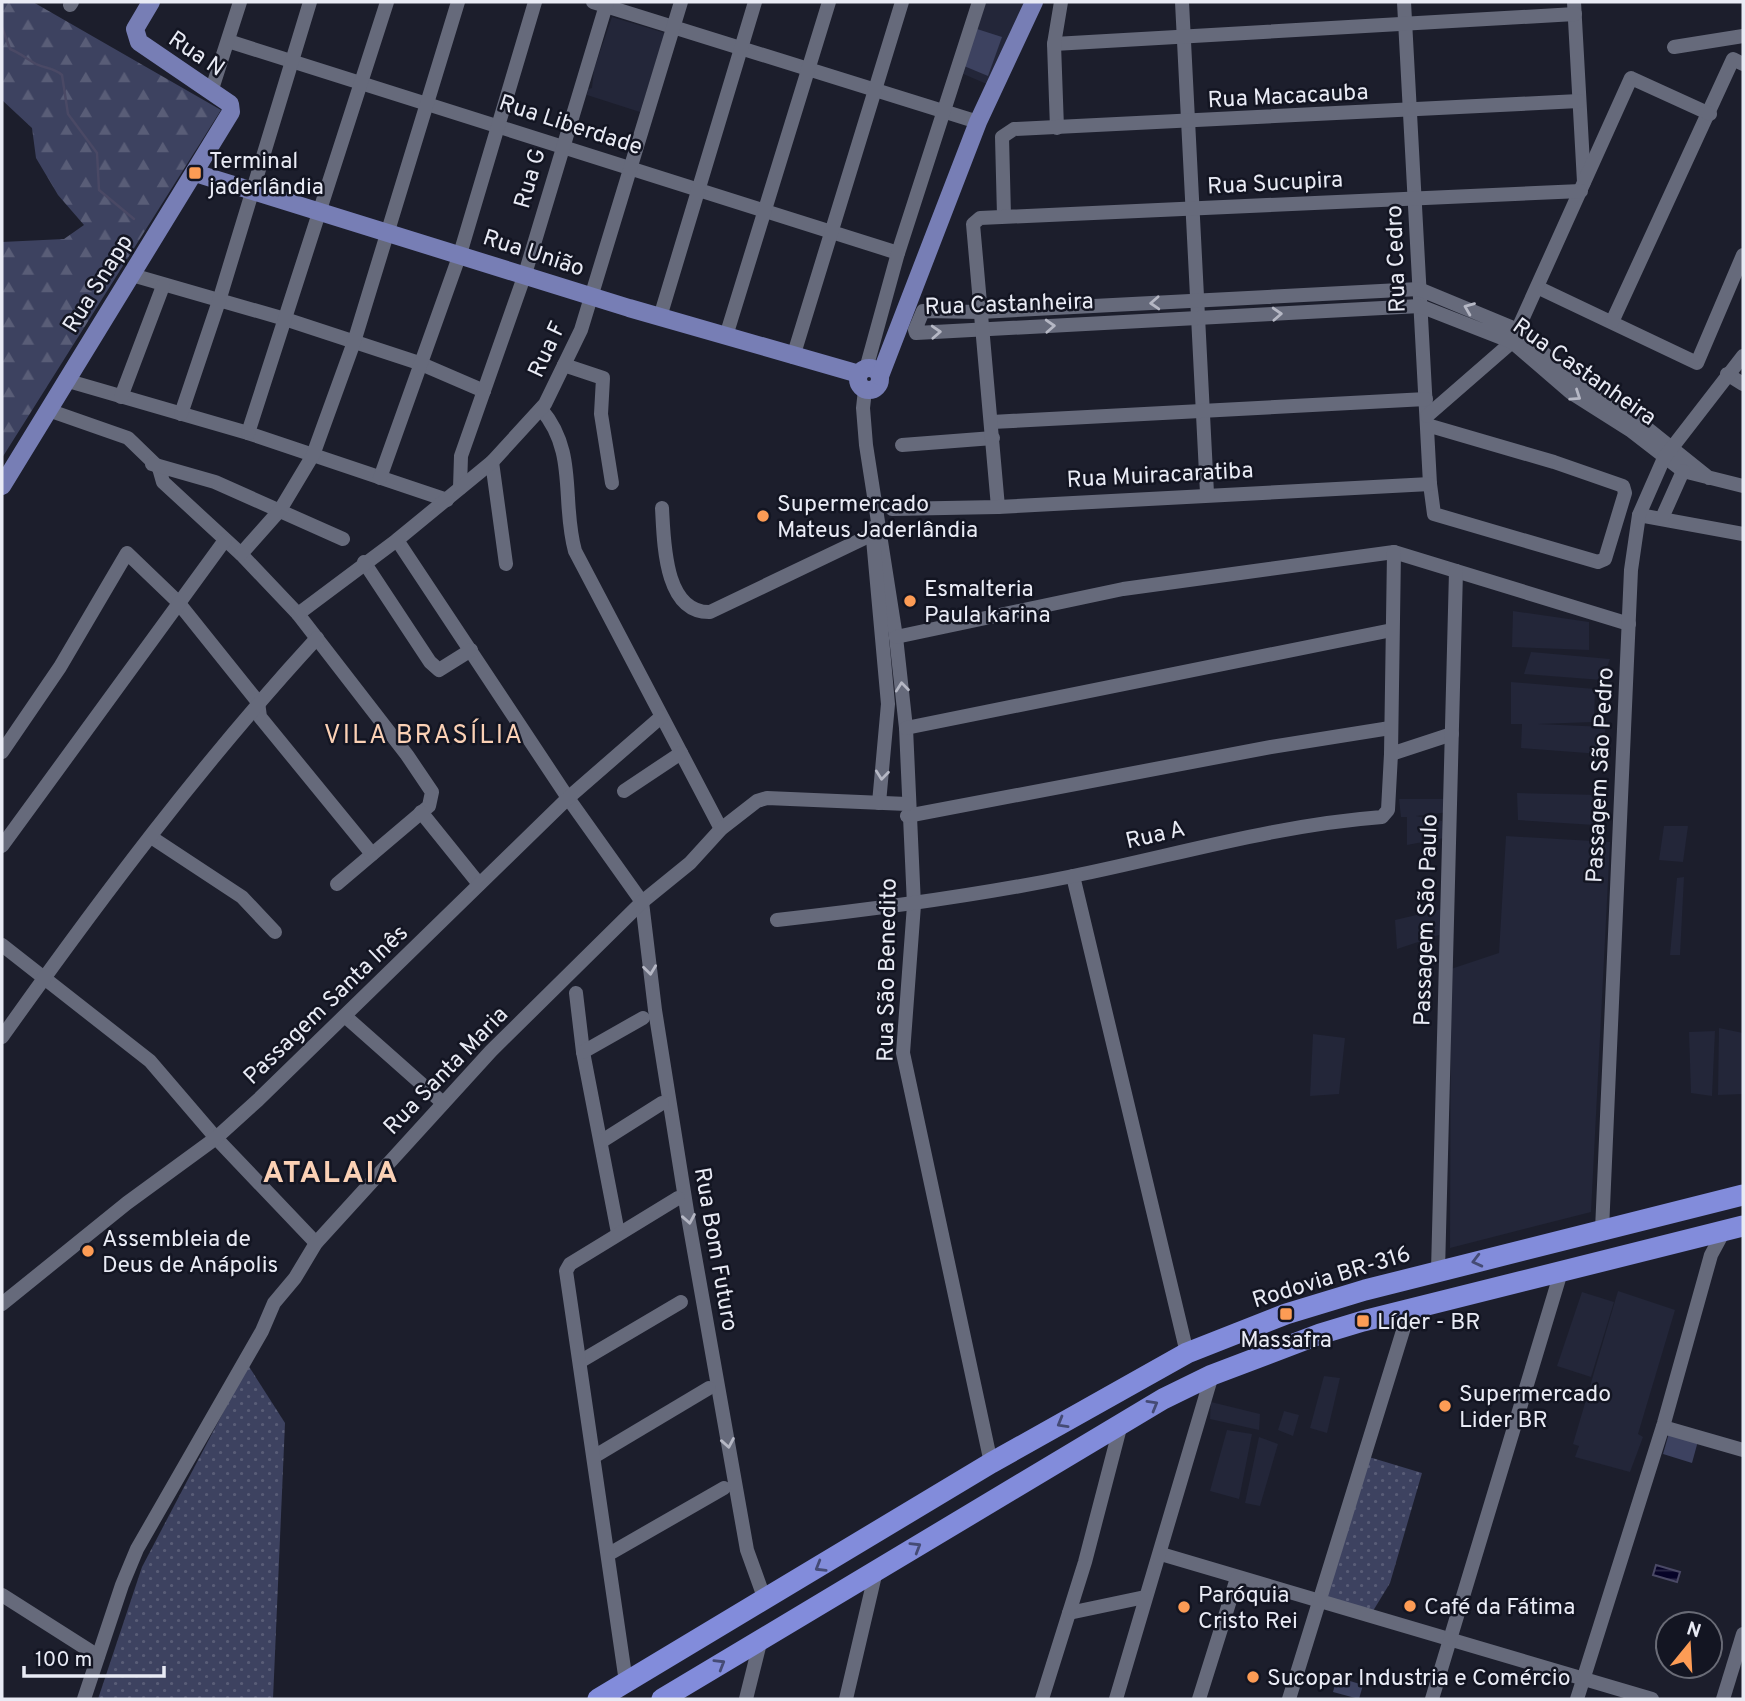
<svg xmlns="http://www.w3.org/2000/svg" width="1745" height="1701" font-family="Overpass,sans-serif">
  <style>
    .built { fill: #232639 }
    .grass { fill: url(#grass-dots) }
    .forest { fill: url(#forest-firs) }
    .pitch { fill: #3d4260 }
    .water { fill: url(#water-rules); stroke: #4a4965; stroke-width: 2 }
    .lines { fill: none; stroke-linecap: round; stroke-linejoin: round }
    .stream { stroke: #4a4965; stroke-width: 2.5 }
    .minor { stroke: #666a7b; stroke-width: 14 }
    .major { stroke: #777eb5; stroke-width: 18 }
    .highway { stroke: #828cdb; stroke-width: 21 }
    .oneway { stroke: #b5b7c4 }
    .oneway2 { stroke: #454b75 }
    .poi-dot { fill: #fd9c55; stroke: #131522; stroke-width: 2.5 }
    .labels { text-anchor: middle; stroke-width: 5; stroke-linejoin: round; paint-order: stroke }
    .street-label { font-size: 23px; fill: #e9ebf5; stroke: #131522 }
    .poi-label { font-size: 23px; fill: #e9ebf5; stroke: #131522; text-anchor: start }
    .quarter-label { font-size: 26px; letter-spacing: 2px; fill: #fbd1b5; stroke: #131522 }
    .district-label { font-size: 30px; font-weight: bold; letter-spacing: 2px; fill: #fbd1b5; stroke: #131522 }
  </style>
  <defs>
    <pattern id="grass-dots" width="8" height="8" patternUnits="userSpaceOnUse" patternTransform="scale(1.75)"><rect width="8" height="8" fill="#3d4260"/><path d="M2 2h.1M6 6h.1" fill="none" stroke="#595d77" stroke-width="1.8" stroke-linecap="round"/></pattern>
    <pattern id="forest-firs" width="22" height="20" patternUnits="userSpaceOnUse" patternTransform="scale(1.75)"><rect width="22" height="20" fill="#3d4260"/><path d="M5 1l3.5 6h-7zM16 11l3.5 6h-7z" fill="#595d77"/></pattern>
    <pattern id="water-rules" width="6" height="5" patternUnits="userSpaceOnUse" patternTransform="scale(1.75)"><rect width="6" height="5" fill="#060327"/><path d="M0 2.5h6" fill="none" stroke="#2a2847"/></pattern>
  </defs>
  <rect width="100%" height="100%" fill="#1c1e2c"/>
  <g class="built">
    <path d="M984,2H1028L989,85L961,73Z"/>
    <path d="M612,17L665,33L640,112L587,95L588,89L592,88L594,69Z"/>
    <path d="M1513,611L1589,622V650L1512,647Z"/>
    <path d="M1531,652L1610,659L1602,680L1524,674Z"/>
    <path d="M1511,682L1595,689L1594,722L1538,724L1606,727L1600,754L1521,748L1522,724H1511Z"/>
    <path d="M1517,793L1600,795L1594,825L1518,820Z"/>
    <path d="M1399,799H1449V812L1416,816L1442,821L1444,838L1407,845V817H1401Z"/>
    <path d="M1664,826H1688L1683,862L1659,860Z"/>
    <path d="M1506,836L1610,842L1591,1212L1450,1248L1451,969L1499,953Z"/>
    <path d="M1684,877L1680,955H1670L1677,878Z"/>
    <path d="M1442,909V934L1397,949L1395,920Z"/>
    <path d="M1719,1028L1743,1033V1094L1718,1095Z"/>
    <path d="M1715,1031L1712,1096L1691,1093L1689,1032Z"/>
    <path d="M1313,1034L1345,1038L1339,1094L1310,1096Z"/>
    <path d="M1618,1291L1675,1310L1638,1434L1643,1437L1630,1472L1575,1457L1579,1446L1573,1444Z"/>
    <path d="M1582,1292L1614,1302L1591,1377L1557,1366Z"/>
    <path d="M1324,1376L1340,1378L1327,1433L1310,1428Z"/>
    <path d="M1211,1402L1260,1414L1259,1430L1210,1419Z"/>
    <path d="M1284,1411L1299,1415L1293,1436L1278,1430Z"/>
    <path d="M1227,1430L1252,1434L1239,1499L1210,1491Z"/>
    <path d="M1259,1437L1278,1444L1260,1506L1245,1503Z"/>
  </g>
  <g class="grass">
    <path d="M248,1365L285,1423L273,1699H98L142,1567Z"/>
    <path d="M1369,1457L1422,1473L1390,1583L1373,1611L1325,1597Z"/>
  </g>
  <path class="forest" d="M2,2H33L221,110L2,458V242L64,239L84,225L58,195L36,158L32,128L2,100Z"/>
  <g class="pitch">
    <path d="M977,29L1002,37L988,76L964,66Z"/>
    <path d="M1669,1433L1698,1441L1692,1463L1663,1454Z"/>
    <path d="M1337,1677L1363,1685L1359,1699L1333,1692Z"/>
  </g>
  <path class="water" d="M1656,1565L1680,1572L1677,1582L1653,1575Z"/>
  <g class="lines">
    <path class="stream" d="M2,27L10,49C20,53 27,59 36,64C46,69 53,67 62,75L68,114L97,153L99,190L134,219"/>
    <g class="minor">
      <path d="M593,2L978,122"/>
      <path d="M1182,2L1207,493"/>
      <path d="M1404,2L1430,484L1434,514L1598,562L1605,559L1625,493L1623,486L1554,462L1427,425"/>
      <path d="M1574,2L1584,182"/>
      <path d="M70,5L72,2"/>
      <path d="M228,41L898,253"/>
      <path d="M1054,44L1575,14"/>
      <path d="M1674,47L1743,36"/>
      <path d="M211,92L240,2"/>
      <path d="M1057,128L1054,44L1061,2"/>
      <path d="M1004,216L1002,137L1014,129L1579,101"/>
      <path d="M132,275L285,319L419,363L484,391"/>
      <path d="M1539,288L1697,363L1743,255"/>
      <path d="M660,317L755,2"/>
      <path d="M1612,322L1733,59L1743,64"/>
      <path d="M726,336L829,2"/>
      <path d="M793,357L902,2"/>
      <path d="M564,365L603,378L601,414L612,483"/>
      <path d="M866,369L898,253L979,2"/>
      <path d="M1727,374L1743,384"/>
      <path d="M65,380L248,433L447,500"/>
      <path d="M865,390L863,408L866,445L896,637L906,728L914,905L903,1053L991,1463"/>
      <path d="M121,397L163,286"/>
      <path d="M541,409C578,452 561,501 575,551L721,829"/>
      <path d="M48,410L128,438L159,468L163,482L241,554L298,614L407,755L432,792L429,806L337,884"/>
      <path d="M181,414L219,301L310,2"/>
      <path d="M1427,416L1512,342L1631,78L1710,114"/>
      <path d="M992,422L1426,399"/>
      <path d="M248,433L387,2"/>
      <path d="M902,445L993,438"/>
      <path d="M492,462L506,564"/>
      <path d="M152,464L215,482L343,539"/>
      <path d="M380,478L460,254L535,2"/>
      <path d="M1709,478L1638,421L1564,371L1518,330L1419,289L980,312L923,311L915,330L916,333L1420,306L1512,342L1570,392L1630,430L1683,471L1743,486"/>
      <path d="M460,488L461,456L525,274L607,2"/>
      <path d="M998,507L973,224L980,218L1581,191"/>
      <path d="M662,508C664,542 664,613 710,612L871,535"/>
      <path d="M892,509L998,507L1430,484"/>
      <path d="M1639,515L1743,534"/>
      <path d="M1662,518L1683,471"/>
      <path d="M872,528L888,704L879,803"/>
      <path d="M397,540L568,798L642,902L655,1010L687,1211L747,1550L765,1600"/>
      <path d="M241,554L280,510L313,455L354,342L458,2"/>
      <path d="M364,562L430,662L439,670L471,650"/>
      <path d="M298,614L397,540L492,462L545,404L581,330L681,2"/>
      <path d="M896,637L1123,589L1394,552L1629,624"/>
      <path d="M906,728L1392,630"/>
      <path d="M2,752L60,667L127,553L177,601L258,702L260,717L372,854"/>
      <path d="M1391,754L1452,734"/>
      <path d="M624,791L681,753"/>
      <path d="M421,812L479,884"/>
      <path d="M907,816L1271,747L1390,728"/>
      <path d="M151,837L242,897L275,932"/>
      <path d="M2,846L225,540"/>
      <path d="M1073,876L1187,1353"/>
      <path d="M777,920C877,909 975,896 1073,876C1176,855 1276,825 1382,817L1388,810L1391,754L1394,552"/>
      <path d="M2,945L150,1061L216,1138L316,1243"/>
      <path d="M576,993L583,1052L618,1233"/>
      <path d="M346,1017L443,1103"/>
      <path d="M2,1037C100,899 202,763 317,638"/>
      <path d="M583,1052L643,1018"/>
      <path d="M602,1141L662,1103"/>
      <path d="M1602,1230L1631,570L1639,515L1664,458L1743,356"/>
      <path d="M1438,1271L1456,571"/>
      <path d="M2,1304L127,1203L216,1138L258,1100L568,798L661,717"/>
      <path d="M581,1361L681,1302"/>
      <path d="M1663,1427L1743,1450"/>
      <path d="M595,1456L709,1388"/>
      <path d="M609,1554L724,1488"/>
      <path d="M1161,1554L1652,1699"/>
      <path d="M2,1595L98,1656"/>
      <path d="M1069,1613L1145,1597"/>
      <path d="M626,1682L566,1271L570,1264L678,1198"/>
      <path d="M84,1699L122,1585L137,1549L262,1331L274,1303L295,1278L316,1243L491,1051L642,902L690,863L721,829L757,801L767,798L907,804"/>
      <path d="M746,1699L761,1639"/>
      <path d="M846,1699L876,1571"/>
      <path d="M1042,1699L1085,1562L1121,1424"/>
      <path d="M1116,1699L1212,1375"/>
      <path d="M1199,1699L1237,1578"/>
      <path d="M1289,1699L1410,1308"/>
      <path d="M1432,1699L1561,1272"/>
      <path d="M1577,1699L1664,1423L1711,1255L1724,1231"/>
      <path d="M1723,1699L1743,1634"/>
    </g>
    <g class="major">
      <path d="M195,173L629,308L859,374"/>
      <circle cx="869" cy="379" r="11"/>
      <path d="M880,376L978,122L1034,2"/>
      <path d="M2,486L231,112L230,104L139,42L135,29L151,2"/>
    </g>
    <g class="highway">
      <path d="M598,1699L991,1463L1187,1353L1286,1314L1365,1290L1743,1195"/>
      <path d="M662,1699L1163,1399L1212,1375L1320,1334L1363,1321L1743,1226"/>
    </g>
  </g>
  <defs><path id="oneway-chevron" d="M-2-3.5L2.5 0L-2 3.5" fill="none" stroke-width="1.6" stroke-linecap="round" stroke-linejoin="round" transform="scale(1.75)"/></defs>
  <g class="oneway">
    <use href="#oneway-chevron" transform="translate(1155 303) rotate(177)"/>
    <use href="#oneway-chevron" transform="translate(1469 308) rotate(-158)"/>
    <use href="#oneway-chevron" transform="translate(1277 314) rotate(-3)"/>
    <use href="#oneway-chevron" transform="translate(1050 326) rotate(-3)"/>
    <use href="#oneway-chevron" transform="translate(936 332) rotate(-3)"/>
    <use href="#oneway-chevron" transform="translate(1576 396) rotate(34)"/>
    <use href="#oneway-chevron" transform="translate(902 687) rotate(-96)"/>
    <use href="#oneway-chevron" transform="translate(882 775) rotate(96)"/>
    <use href="#oneway-chevron" transform="translate(650 970) rotate(83)"/>
    <use href="#oneway-chevron" transform="translate(689 1219) rotate(80)"/>
    <use href="#oneway-chevron" transform="translate(728 1443) rotate(80)"/>
  </g>
  <g class="oneway2">
    <use href="#oneway-chevron" transform="translate(1477 1261) rotate(166)"/>
    <use href="#oneway-chevron" transform="translate(1153 1405) rotate(-30)"/>
    <use href="#oneway-chevron" transform="translate(1062 1423) rotate(150)"/>
    <use href="#oneway-chevron" transform="translate(916 1547) rotate(-31)"/>
    <use href="#oneway-chevron" transform="translate(820 1567) rotate(149)"/>
    <use href="#oneway-chevron" transform="translate(720 1664) rotate(-31)"/>
  </g>
  <g class="poi-dot">
    <rect x="188" y="166" width="14" height="14" rx="3.5"/>
    <circle cx="763" cy="516" r="7"/>
    <circle cx="910" cy="601" r="7"/>
    <circle cx="88" cy="1251" r="7"/>
    <rect x="1279" y="1307" width="14" height="14" rx="3.5"/>
    <rect x="1356" y="1314" width="14" height="14" rx="3.5"/>
    <circle cx="1445" cy="1406" r="7"/>
    <circle cx="1410" cy="1606" r="7"/>
    <circle cx="1184" cy="1607" r="7"/>
    <circle cx="1253" cy="1677" r="7"/>
  </g>
  <g class="labels">
    <g class="street-label">
      <text transform="translate(197 53) rotate(34)" y="8">Rua N</text>
      <text transform="translate(1288 95) rotate(-3)" y="8">Rua Macacauba</text>
      <text transform="translate(571 124) rotate(18)" y="8">Rua Liberdade</text>
      <text transform="translate(529 178) rotate(-74)" y="8">Rua G</text>
      <text transform="translate(1275 182) rotate(-3)" y="8">Rua Sucupira</text>
      <text transform="translate(534 252) rotate(18)" y="8">Rua União</text>
      <text transform="translate(1395 259) rotate(-92)" y="8">Rua Cedro</text>
      <text transform="translate(97 283) rotate(-58)" y="8">Rua Snapp</text>
      <text transform="translate(1009 303) rotate(-2)" y="8">Rua Castanheira</text>
      <text transform="translate(546 349) rotate(-65)" y="8">Rua F</text>
      <text transform="translate(1585 371) rotate(35)" y="8">Rua Castanheira</text>
      <text transform="translate(1160 474) rotate(-3)" y="8">Rua Muiracaratiba</text>
      <text transform="translate(1599 775) rotate(-87)" y="8">Passagem São Pedro</text>
      <text transform="translate(1155 834) rotate(-13)" y="8">Rua A</text>
      <text transform="translate(1425 920) rotate(-88)" y="8">Passagem São Paulo</text>
      <text transform="translate(886 970) rotate(-89)" y="8">Rua São Benedito</text>
      <text transform="translate(325 1004) rotate(-44)" y="8">Passagem Santa Inês</text>
      <text transform="translate(445 1070) rotate(-46)" y="8">Rua Santa Maria</text>
      <text transform="translate(717 1249) rotate(80)" y="8">Rua Bom Futuro</text>
      <text transform="translate(1331 1276) rotate(-17)" y="8">Rodovia BR-316</text>
    </g>
    <g class="poi-label">
      <text x="209" y="168">Terminal<tspan x="209" dy="26">jaderlândia</tspan></text>
      <text x="777" y="511">Supermercado<tspan x="777" dy="26">Mateus Jaderlândia</tspan></text>
      <text x="924" y="596">Esmalteria<tspan x="924" dy="26">Paula karina</tspan></text>
      <text x="102" y="1246">Assembleia de<tspan x="102" dy="26">Deus de Anápolis</tspan></text>
      <text x="1377" y="1329">Líder - BR</text>
      <text x="1286" y="1347" text-anchor="middle">Massafra</text>
      <text x="1459" y="1401">Supermercado<tspan x="1459" dy="26">Lider BR</tspan></text>
      <text x="1198" y="1602">Paróquia<tspan x="1198" dy="26">Cristo Rei</tspan></text>
      <text x="1424" y="1614">Café da Fátima</text>
      <text x="1267" y="1685">Sucopar Industria e Comércio</text>
    </g>
    <g class="quarter-label">
      <text x="424" y="743">VILA BRASÍLIA</text>
    </g>
    <g class="district-label">
      <text x="331" y="1182">ATALAIA</text>
    </g>
  </g>
  <rect width="1745" height="1701" fill="none" stroke="#e9ebf5" stroke-width="7"/>
  <g transform="translate(1689 1645) rotate(18)"><circle r="33" fill="#131522" stroke="#696b76" stroke-width="2"/>
  <path d="M0-5L12 26L0 18L-12 26Z" fill="#fd9c55"/>
  <text y="-10" font-size="19" font-weight="bold" text-anchor="middle" fill="#e9ebf5">N</text>
  </g>
  <path d="M24 1666v10h140v-10" fill="none" stroke="#e9ebf5" stroke-width="3.5"/>
  <text x="35" y="1666" font-size="21" fill="#e9ebf5" stroke="#131522" stroke-width="5" paint-order="stroke">100 m</text>
</svg>
